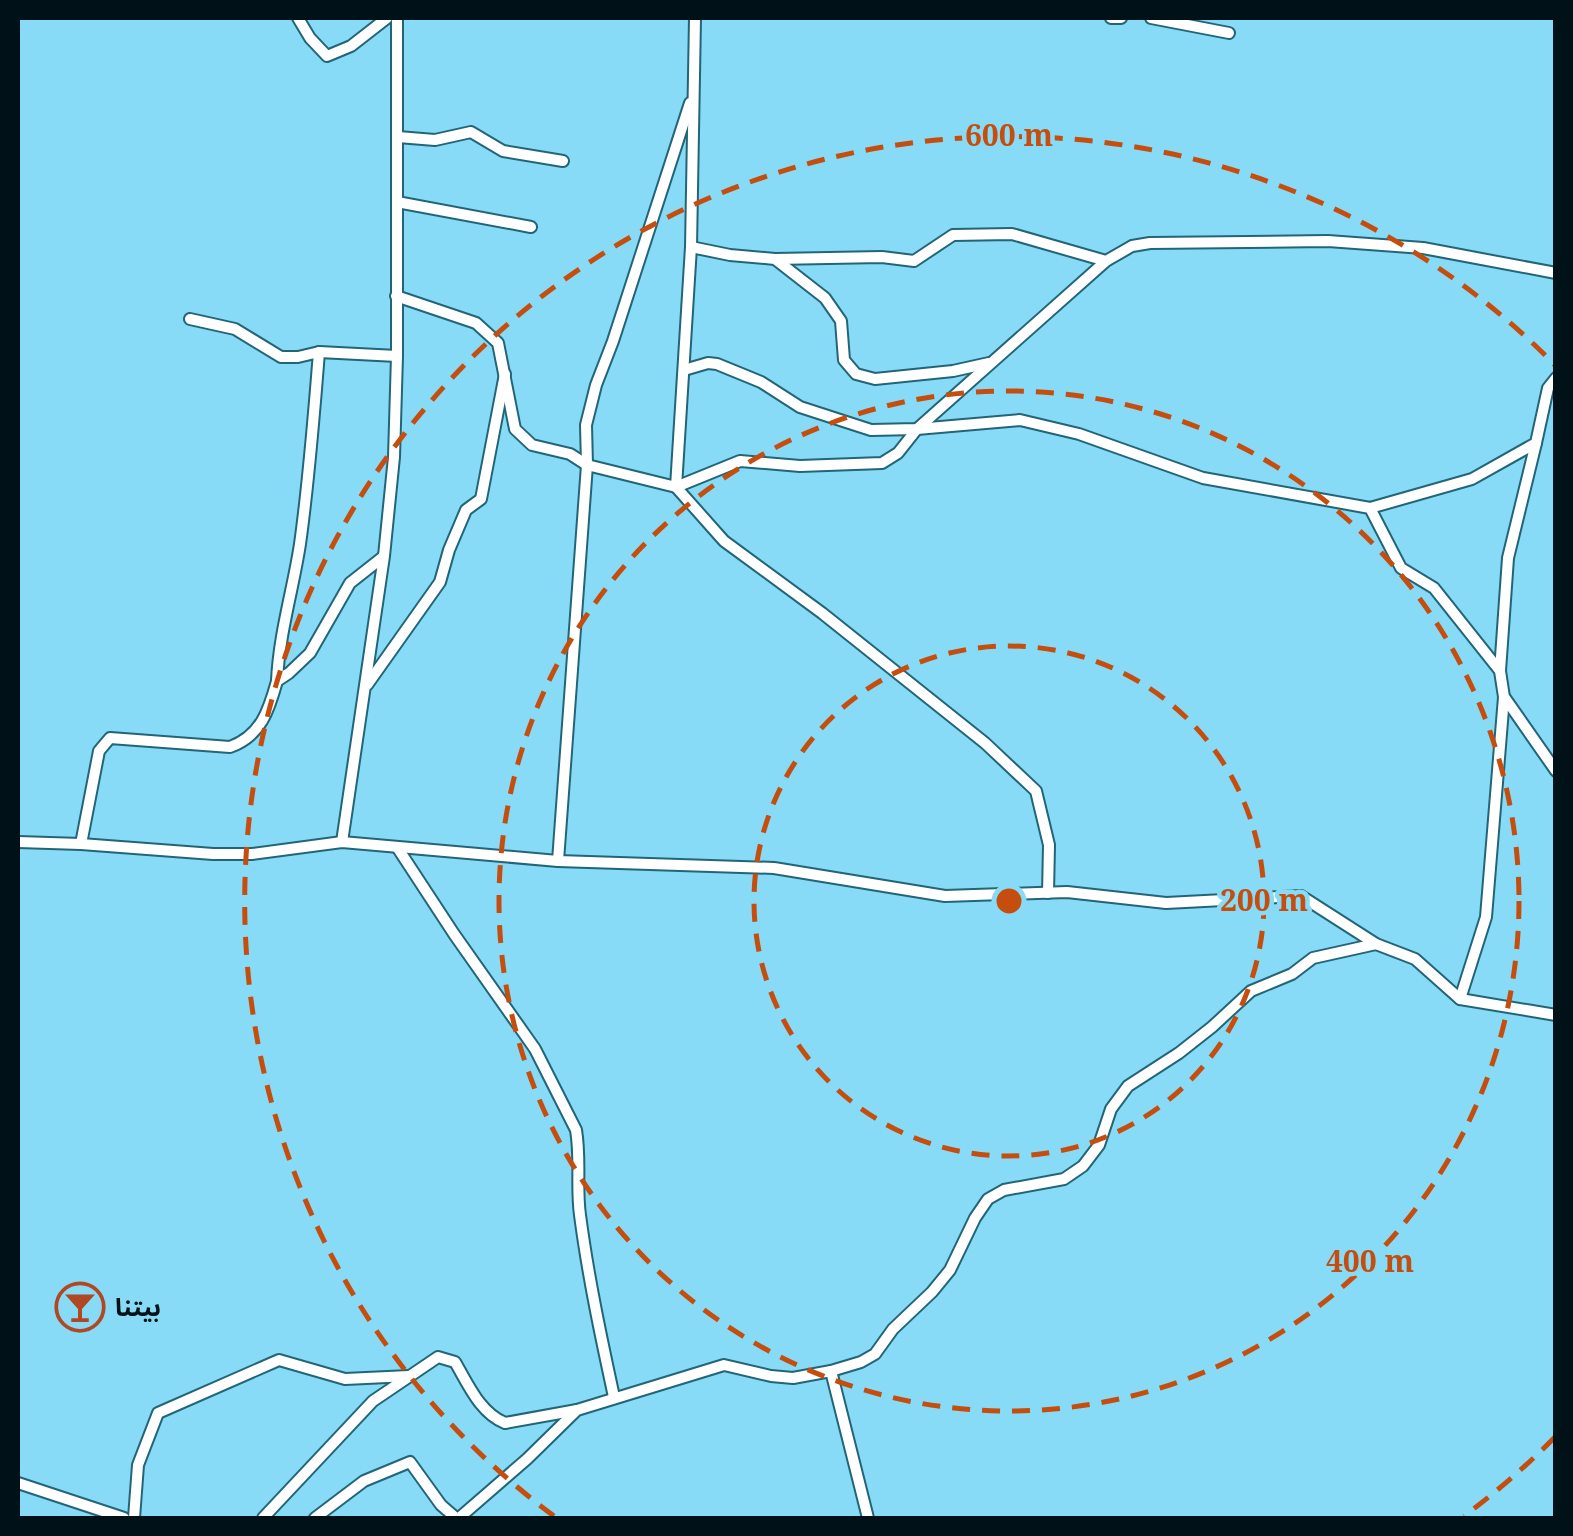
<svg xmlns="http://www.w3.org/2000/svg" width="1573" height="1536" font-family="'Noto Serif','Noto Sans Arabic',serif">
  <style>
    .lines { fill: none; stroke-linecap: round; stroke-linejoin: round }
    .minor-casing { stroke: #226577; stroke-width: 14 }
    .minor { stroke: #fff; stroke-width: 10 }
    .ring { fill: none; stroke: #c54e0e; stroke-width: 5; stroke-dasharray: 18 12 }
    .labels { text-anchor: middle; stroke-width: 9; stroke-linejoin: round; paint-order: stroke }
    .poi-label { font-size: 25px; font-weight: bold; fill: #001118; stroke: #87dbf6; text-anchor: start }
    .centre { fill: #c54e0e; stroke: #87dbf6; stroke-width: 5 }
    .ring-label { font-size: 30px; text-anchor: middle; font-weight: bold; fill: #c54e0e; stroke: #87dbf6; stroke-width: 9; stroke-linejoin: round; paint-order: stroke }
  </style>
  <rect width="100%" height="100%" fill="#87dbf6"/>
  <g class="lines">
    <g class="minor-casing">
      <g id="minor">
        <path d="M298,18L310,38L327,56L351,46L387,18"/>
        <path d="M1111,18H1121"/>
        <path d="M1151,18L1229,33"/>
        <path d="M398,137L435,140L471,132L503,151L563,161"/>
        <path d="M397,202L531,227"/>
        <path d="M691,247L730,255L775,259L825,298L841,321L844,360L856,374L875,379L953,371L989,363"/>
        <path d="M775,259L882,257L914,261L953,235L1012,234L1106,261"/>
        <path d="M396,296L476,323L498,343L515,429L532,445L570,454L587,465"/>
        <path d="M190,319L235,329L281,357H298L319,352L397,356"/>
        <path d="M684,370L708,363L717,364L761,382L800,407L871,430L917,429L1020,420L1079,434L1203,478L1370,508L1401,568L1434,588L1500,671L1504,697L1486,917L1460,999"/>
        <path d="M587,465L586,425L596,385L613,341L690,103"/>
        <path d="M1370,508L1472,479L1536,443L1548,388L1556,378"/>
        <path d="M1500,671L1508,558L1536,443"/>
        <path d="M277,681C279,634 293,590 300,544C309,480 314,416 319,352"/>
        <path d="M367,685L440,582L449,550L466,510L481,499L505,374"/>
        <path d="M1505,698L1556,771"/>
        <path d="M18,842L81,844L213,854H252L342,842L558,861L774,868L945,896L1067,892L1166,903L1301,896L1376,944L1415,959L1460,999L1556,1015"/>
        <path d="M342,842L384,556L394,457L397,356V18"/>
        <path d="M81,844L99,751L110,738L230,747C261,736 269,710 277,681L289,673L310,653L350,583L383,557"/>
        <path d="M397,847L454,934L535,1049L576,1130C581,1159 576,1187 580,1215C588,1276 601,1337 614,1397"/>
        <path d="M558,861L587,465L676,487L691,247L695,18"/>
        <path d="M1048,893L1049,845L1036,791L985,743L822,613L724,541L676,487L740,461L800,466L882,463L898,453L917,429L1106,261L1132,246L1150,243L1328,241L1423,248L1556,273"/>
        <path d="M831,1371L868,1518"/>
        <path d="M18,1483L124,1518"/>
        <path d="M134,1518L138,1465L158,1413L279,1360L345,1379L409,1376"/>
        <path d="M263,1518L373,1401L438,1357L455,1362C468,1384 480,1413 505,1423L577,1410"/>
        <path d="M315,1518L364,1481L410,1462L441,1505L456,1518"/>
        <path d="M459,1518L527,1459L577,1410L724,1365L771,1376L793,1378L831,1371L861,1362L875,1354L893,1329L932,1292L950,1270L975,1218L988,1199L1004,1190L1064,1179L1083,1166L1099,1145L1111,1109L1128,1086L1179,1053L1212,1027L1251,991L1292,974L1313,958L1376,944"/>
      </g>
    </g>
    <use href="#minor" class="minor"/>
  </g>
  <g class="ring">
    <circle cx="1009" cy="901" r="255"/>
    <circle cx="1009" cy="901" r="510"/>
    <path d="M1555 1437A765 765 0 0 1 1464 1516M554 1516A765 765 0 1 1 1555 365"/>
  </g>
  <defs>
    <g id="bar-ring" transform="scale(2.5)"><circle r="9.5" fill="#87dbf6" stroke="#b04923" stroke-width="1.5"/><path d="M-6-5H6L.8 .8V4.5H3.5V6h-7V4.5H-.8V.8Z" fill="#b04923"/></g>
  </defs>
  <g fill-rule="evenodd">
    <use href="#bar-ring" x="80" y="1307"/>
  </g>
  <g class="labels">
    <g class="poi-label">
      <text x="115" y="1316">بيتنا</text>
    </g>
  </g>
  <circle cx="1009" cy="901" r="15" class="centre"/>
  <g class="ring-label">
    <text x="1009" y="146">600 m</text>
    <text x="1264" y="911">200 m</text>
    <text x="1370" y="1272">400 m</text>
  </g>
  <rect width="1573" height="1536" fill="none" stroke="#001118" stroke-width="40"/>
</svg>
